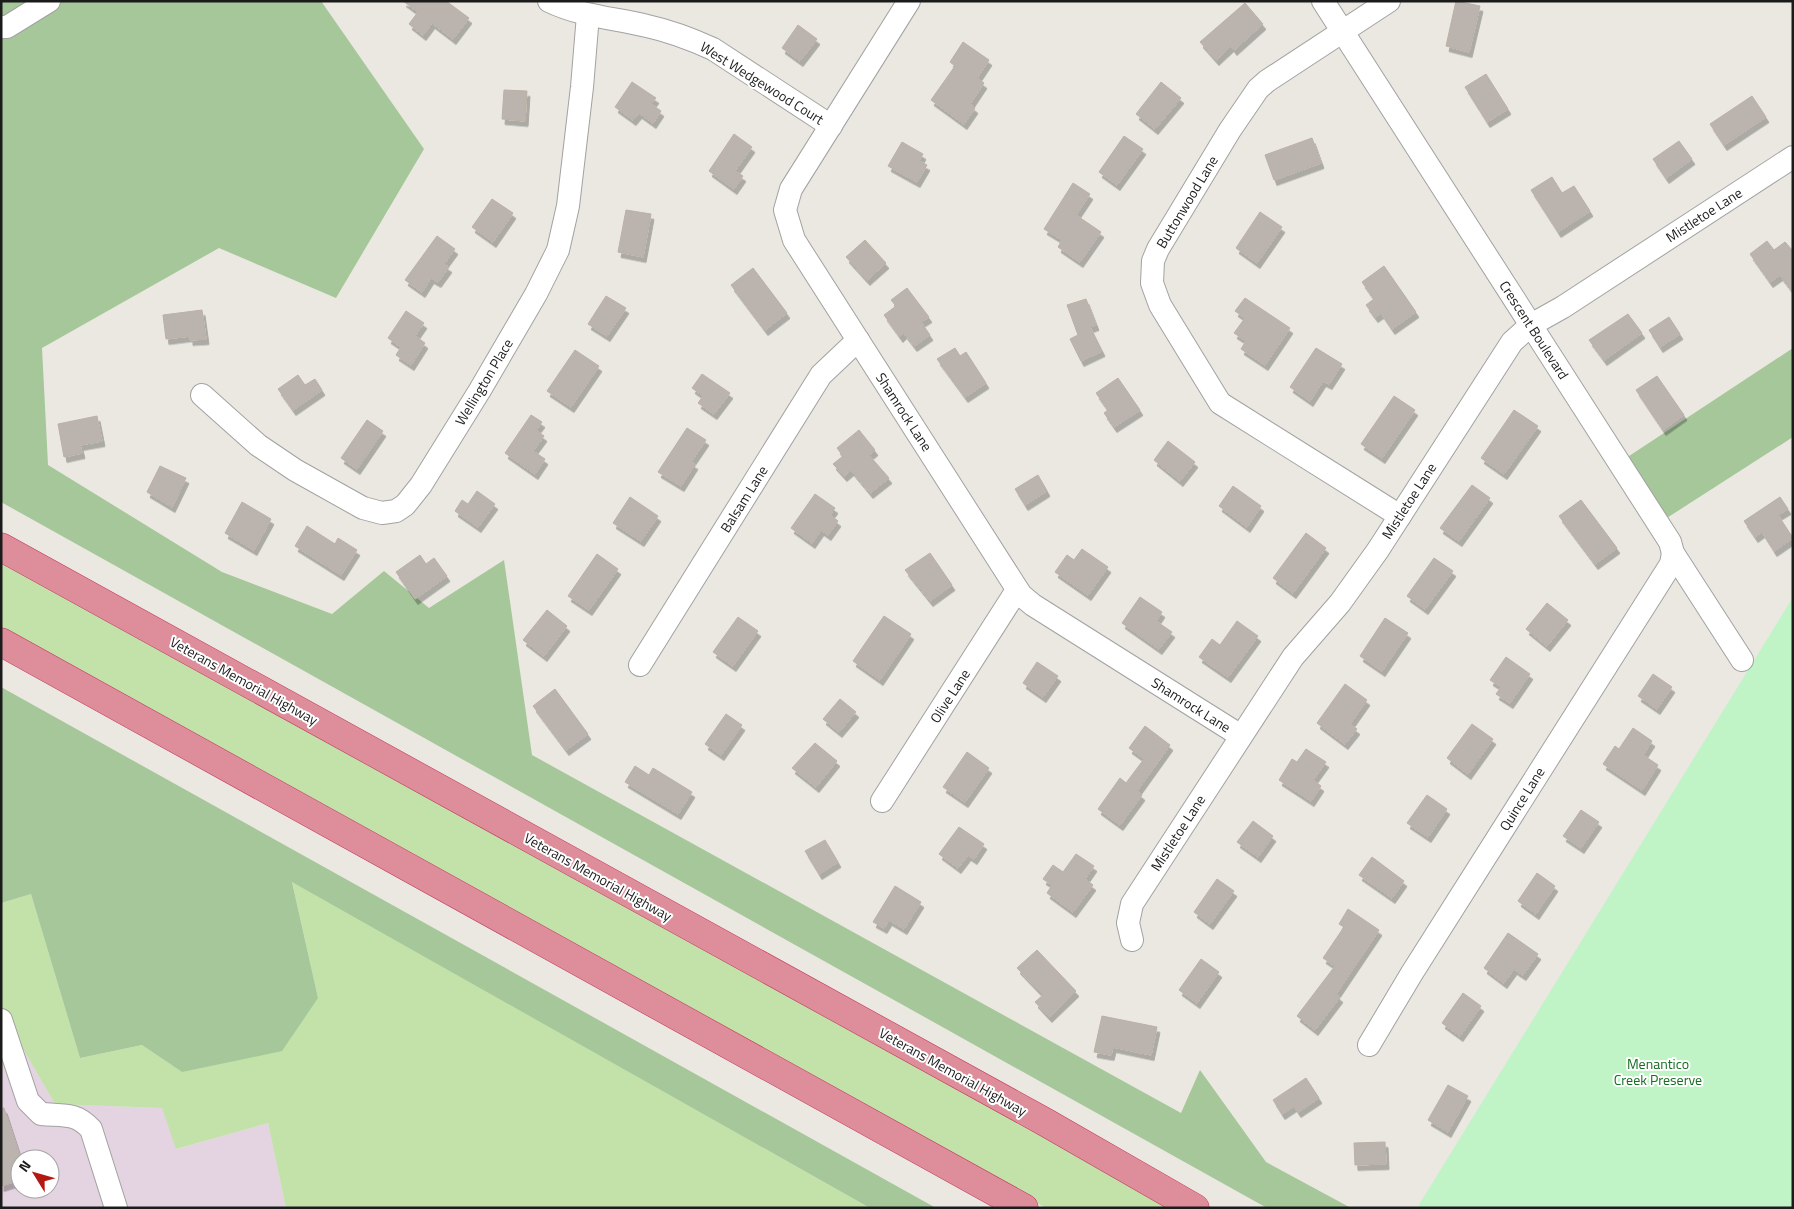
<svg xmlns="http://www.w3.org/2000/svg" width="1794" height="1209" font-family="'Titillium Web',sans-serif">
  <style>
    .industrial { fill: #e4d3e0; fill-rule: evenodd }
    .grass { fill: #c3e2aa }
    .forest { fill: #a5c799 }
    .park { fill: #c0f3c6 }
    .building { fill: #bbb4ae; stroke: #bbb0a5; filter: url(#shadow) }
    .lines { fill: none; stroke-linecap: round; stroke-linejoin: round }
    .minor-casing { stroke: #a2a2a2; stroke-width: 24 }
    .highway-casing { stroke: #c4335e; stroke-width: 29 }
    .minor { stroke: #fff; stroke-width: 22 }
    .highway { stroke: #dd8e9a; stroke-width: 28 }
    .labels { text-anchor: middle; stroke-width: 4; stroke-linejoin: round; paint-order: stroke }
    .street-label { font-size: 14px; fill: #1b1b1b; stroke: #fff }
    .park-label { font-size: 14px; fill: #146d20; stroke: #fff }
  </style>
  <defs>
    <filter id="shadow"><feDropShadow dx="3" dy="5.5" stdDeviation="0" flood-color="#0004"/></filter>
  </defs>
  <rect width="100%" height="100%" fill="#ebe8e1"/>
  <path class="industrial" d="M1,1011L55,1104L162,1108L177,1149L268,1123L286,1208H1ZM20,1159H50V1189H20Z"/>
  <g class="grass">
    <path d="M1,559L1174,1208H1046L1,629Z"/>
    <path d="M292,881L870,1208H286L268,1123L176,1149L162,1108L55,1104L1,1011V903L31,894L80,1058L142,1045L182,1072L318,998Z"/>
  </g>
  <g class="forest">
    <path d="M1,1H321L424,149L336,298L219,248L42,348L48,465L222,572L332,614L384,571L429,608L504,560L532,755L1181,1113L1200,1070L1266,1162L1351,1208H1267L1,502Z"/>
    <path d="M1793,348V437L1659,523L1620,462Z"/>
    <path d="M1,687L936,1208H870L292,882L318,998L282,1051L182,1072L142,1045L80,1058L31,894L1,903Z"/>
  </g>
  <path class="park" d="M1793,597V1208H1417Z"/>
  <g class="building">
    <path d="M403,1H446L469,18L453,39L432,23L423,35L409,24L418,12Z"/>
    <path d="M1456,1L1480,6L1469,52L1446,46Z"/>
    <path d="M1245,3L1263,24L1234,50L1231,46L1216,60L1200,42Z"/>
    <path d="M798,25L817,39L800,61L782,48Z"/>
    <path d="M963,42L989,60L977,78L984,83L970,104L975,108L964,124L931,100L955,66L950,62Z"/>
    <path d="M1486,74L1508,109L1487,122L1465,87Z"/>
    <path d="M632,82L656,98L651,104L661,111L653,123L639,113L633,120L615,107Z"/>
    <path d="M1161,82L1181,98L1155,129L1136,114Z"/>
    <path d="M504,90L527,91L525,121L502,119Z"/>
    <path d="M1752,96L1766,117L1724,145L1710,124Z"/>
    <path d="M734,134L752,147L735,171L743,176L734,189L709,171Z"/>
    <path d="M1124,136L1143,149L1117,185L1099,172Z"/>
    <path d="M1312,138L1321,163L1274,180L1265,155Z"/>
    <path d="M1679,141L1692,159L1666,178L1653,159Z"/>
    <path d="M902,142L923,154L919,161L927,165L917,182L888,166Z"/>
    <path d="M1552,177L1562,193L1574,186L1590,211L1558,232L1531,190Z"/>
    <path d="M1073,183L1090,194L1076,215L1101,232L1080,262L1058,247L1062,240L1044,229Z"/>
    <path d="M492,199L513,213L493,242L472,227Z"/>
    <path d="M626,210L651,214L643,257L618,252Z"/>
    <path d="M1260,212L1282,227L1257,263L1236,248Z"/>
    <path d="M437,236L455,249L444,264L449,267L438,282L431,278L422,292L405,280Z"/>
    <path d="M865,240L886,263L867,280L846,257Z"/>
    <path d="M1767,241L1774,250L1785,242L1793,251V292L1780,275L1770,282L1750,254Z"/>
    <path d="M1384,266L1416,312L1392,329L1381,313L1375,317L1366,305L1374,299L1362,282Z"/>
    <path d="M753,268L787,313L765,330L731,285Z"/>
    <path d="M907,288L929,317L921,322L930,335L914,346L904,333L900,337L884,315L896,306L891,300Z"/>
    <path d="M606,296L626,308L607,336L588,324Z"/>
    <path d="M1245,298L1290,328L1265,365L1241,349L1246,341L1234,333L1245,318L1235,311Z"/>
    <path d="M1086,299L1096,325L1090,327L1102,351L1081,361L1070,339L1078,335L1067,305Z"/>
    <path d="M202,310L206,339L190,340V336L166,339L163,315Z"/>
    <path d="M406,311L424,323L415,336L425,343L411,365L396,355L401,347L388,338Z"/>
    <path d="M1628,314L1642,333L1604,360L1589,340Z"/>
    <path d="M1669,317L1680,334L1660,347L1649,330Z"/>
    <path d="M955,348L960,356L966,352L986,383L965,397L937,359Z"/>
    <path d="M1316,348L1342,364L1329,384L1323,381L1310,401L1290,387Z"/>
    <path d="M575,350L599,366L571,407L547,391Z"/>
    <path d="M702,374L730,393L714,414L698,403L703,396L692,388Z"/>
    <path d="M298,375L305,385L315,379L322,390L293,410L278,389Z"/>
    <path d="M1657,376L1684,415L1663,430L1636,390Z"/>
    <path d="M1118,378L1140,410L1114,427L1104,413L1108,410L1096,393Z"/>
    <path d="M1394,396L1415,410L1382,458L1361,444Z"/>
    <path d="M1514,410L1538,426L1504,474L1481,458Z"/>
    <path d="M531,415L542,422L536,430L544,436L533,451L545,459L535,474L505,453Z"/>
    <path d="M97,416L102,441L80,445L82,453L64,457L58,424Z"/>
    <path d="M367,420L383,431L357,469L341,458Z"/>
    <path d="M687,428L706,440L691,462L695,464L681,486L658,472Z"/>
    <path d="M859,430L875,450L869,455L889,478L870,493L851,470L844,476L833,464L843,456L837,448Z"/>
    <path d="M1168,441L1195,462L1180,481L1154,460Z"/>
    <path d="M160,466L186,478L172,507L147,492Z"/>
    <path d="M1038,475L1047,491L1025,505L1015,489Z"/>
    <path d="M1472,485L1490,498L1459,541L1440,528Z"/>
    <path d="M1233,486L1261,506L1247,527L1219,506Z"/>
    <path d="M477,491L495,504L478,527L455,511L462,500L468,504Z"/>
    <path d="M815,494L835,508L830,515L838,521L828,535L821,530L812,543L791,528Z"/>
    <path d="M630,497L658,516L641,541L613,523Z"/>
    <path d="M1780,497L1788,509L1778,515L1793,538L1774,551L1762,532L1755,537L1744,521Z"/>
    <path d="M1581,500L1617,548L1595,564L1559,516Z"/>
    <path d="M242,502L271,519L254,550L225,533Z"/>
    <path d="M307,526L335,544L338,538L357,550L341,575L295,546Z"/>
    <path d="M1306,533L1326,548L1293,593L1273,578Z"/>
    <path d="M1082,549L1108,567L1088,595L1055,572L1067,555L1074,560Z"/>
    <path d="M930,553L952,585L930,601L905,570Z"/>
    <path d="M597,554L618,569L589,610L568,596Z"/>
    <path d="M420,555L426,564L434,558L447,576L415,599L396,572Z"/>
    <path d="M1434,558L1453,571L1425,609L1407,596Z"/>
    <path d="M1140,597L1162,612L1156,621L1172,632L1159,649L1122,623Z"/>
    <path d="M1547,603L1568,620L1547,646L1526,629Z"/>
    <path d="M547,610L567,626L544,656L523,640Z"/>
    <path d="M884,616L911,634L880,680L853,661Z"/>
    <path d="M738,617L758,631L733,666L713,652Z"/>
    <path d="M1385,618L1408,633L1382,671L1360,656Z"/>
    <path d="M1237,621L1258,636L1228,677L1199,657L1212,639L1220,645Z"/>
    <path d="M1506,657L1530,674L1510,703L1496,694L1501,687L1490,680Z"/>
    <path d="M1037,662L1058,676L1043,697L1023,683Z"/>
    <path d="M1653,674L1672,687L1657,709L1638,696Z"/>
    <path d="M1345,684L1367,700L1350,724L1357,729L1345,744L1317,723Z"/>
    <path d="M555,689L588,734L566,750L533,706Z"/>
    <path d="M840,699L856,712L839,732L823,719Z"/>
    <path d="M726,714L742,725L721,755L705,744Z"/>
    <path d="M1472,724L1493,739L1468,774L1447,758Z"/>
    <path d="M1145,726L1170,745L1137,791L1142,795L1120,825L1098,809L1120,778L1126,783L1144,759L1129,748Z"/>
    <path d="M1633,728L1652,741L1643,755L1658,765L1642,790L1603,764L1615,746L1619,749Z"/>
    <path d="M815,743L837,761L816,787L792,768Z"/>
    <path d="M1306,749L1326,762L1313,780L1321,786L1311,801L1279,780L1292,759L1297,762Z"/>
    <path d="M967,752L989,768L965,802L943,787Z"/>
    <path d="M635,766L649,775L653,768L692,792L678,814L625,782Z"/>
    <path d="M1427,795L1447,809L1428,837L1407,823Z"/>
    <path d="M1581,810L1599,822L1581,848L1563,836Z"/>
    <path d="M1253,821L1273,836L1258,857L1237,842Z"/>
    <path d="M959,827L984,844L974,859L968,855L958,868L939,854Z"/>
    <path d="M825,840L838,862L819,874L805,851Z"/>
    <path d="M1076,854L1094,866L1085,879L1093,885L1073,912L1047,893L1052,885L1043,879L1053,865L1063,872Z"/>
    <path d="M1372,857L1404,881L1392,898L1359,875Z"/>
    <path d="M1537,873L1555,886L1536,914L1518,901Z"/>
    <path d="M1217,879L1234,891L1210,924L1194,912Z"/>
    <path d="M895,886L921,902L904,929L889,920L884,928L873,922Z"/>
    <path d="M1348,909L1379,930L1336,994L1340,997L1315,1030L1297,1016L1335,966L1323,958L1344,927L1339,924Z"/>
    <path d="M1508,933L1538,954L1523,975L1514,969L1504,983L1484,968Z"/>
    <path d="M1037,950L1076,991L1049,1017L1035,1002L1043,995L1017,968Z"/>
    <path d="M1201,959L1219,972L1197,1003L1179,990Z"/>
    <path d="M1463,993L1481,1006L1460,1036L1442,1023Z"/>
    <path d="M1102,1016L1157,1027L1151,1055L1113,1047L1111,1055L1094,1052Z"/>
    <path d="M1306,1078L1319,1098L1298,1112L1294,1106L1282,1114L1273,1100Z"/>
    <path d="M1448,1085L1468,1096L1448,1132L1428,1120Z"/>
    <path d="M1,1108H4L20,1157V1180L1,1186Z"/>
    <path d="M1385,1142L1386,1164L1355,1165L1354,1143Z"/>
  </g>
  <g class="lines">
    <g class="minor-casing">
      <g id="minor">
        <path d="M549,1C580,16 614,18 647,26C670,31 691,39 713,49L831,126"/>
        <path d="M909,1L791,189L785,210L794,240L1021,595L1033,605L1241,736"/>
        <path d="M1323,1L1670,542L1673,553L1742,660"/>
        <path d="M1389,1L1267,81L1258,89L1230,130L1158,249L1153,261L1152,283L1160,305L1220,403L1400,516"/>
        <path d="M1,27H7L49,1"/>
        <path d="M202,395L258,445L295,470L363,508L382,513L396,511L405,505L421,485L480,390L536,294L558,250L568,206L582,87L588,15"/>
        <path d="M640,665L821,375L858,340"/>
        <path d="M882,801L1017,590"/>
        <path d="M1132,940L1128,923L1132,904L1293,657L1340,603L1378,550L1512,342L1531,325L1563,307L1793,157"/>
        <path d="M1,1020L28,1101L41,1114C63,1116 75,1112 91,1129L116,1208"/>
        <path d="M1369,1045L1412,973L1671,564L1673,553"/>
      </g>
    </g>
    <g class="highway-casing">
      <g id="highway">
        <path d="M1,547L1045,1122L1195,1208"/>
        <path d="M1,642L1024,1208"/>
      </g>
    </g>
    <use href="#minor" class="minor"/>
    <use href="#highway" class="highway"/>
  </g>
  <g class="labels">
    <g class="street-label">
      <text transform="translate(762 83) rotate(32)" y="5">West Wedgewood Court</text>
      <text transform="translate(1187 202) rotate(-59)" y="5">Buttonwood Lane</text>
      <text transform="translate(1704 215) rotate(-33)" y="5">Mistletoe Lane</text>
      <text transform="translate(1534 330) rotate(57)" y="5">Crescent Boulevard</text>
      <text transform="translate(484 382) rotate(-59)" y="5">Wellington Place</text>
      <text transform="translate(904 412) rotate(57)" y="5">Shamrock Lane</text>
      <text transform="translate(744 499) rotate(-58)" y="5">Balsam Lane</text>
      <text transform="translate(1409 501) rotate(-57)" y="5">Mistletoe Lane</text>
      <text transform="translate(244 681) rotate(29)" y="5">Veterans Memorial Highway</text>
      <text transform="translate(950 696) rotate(-57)" y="5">Olive Lane</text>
      <text transform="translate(1191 705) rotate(32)" y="5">Shamrock Lane</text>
      <text transform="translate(1522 799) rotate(-58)" y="5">Quince Lane</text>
      <text transform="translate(1178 833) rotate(-57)" y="5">Mistletoe Lane</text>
      <text transform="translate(598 877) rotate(29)" y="5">Veterans Memorial Highway</text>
      <text transform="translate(953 1072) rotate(29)" y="5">Veterans Memorial Highway</text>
    </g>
    <g class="park-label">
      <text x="1658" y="1069">Menantico<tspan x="1658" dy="16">Creek Preserve</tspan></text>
    </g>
  </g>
  <rect width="1794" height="1209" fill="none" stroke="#1b1b1b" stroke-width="5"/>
  <g transform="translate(35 1174) rotate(307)"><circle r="24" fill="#ffffff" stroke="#a4a4a4"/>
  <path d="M0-4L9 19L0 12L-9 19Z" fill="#b31912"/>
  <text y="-8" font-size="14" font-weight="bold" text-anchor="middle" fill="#1b1b1b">N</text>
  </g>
</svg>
